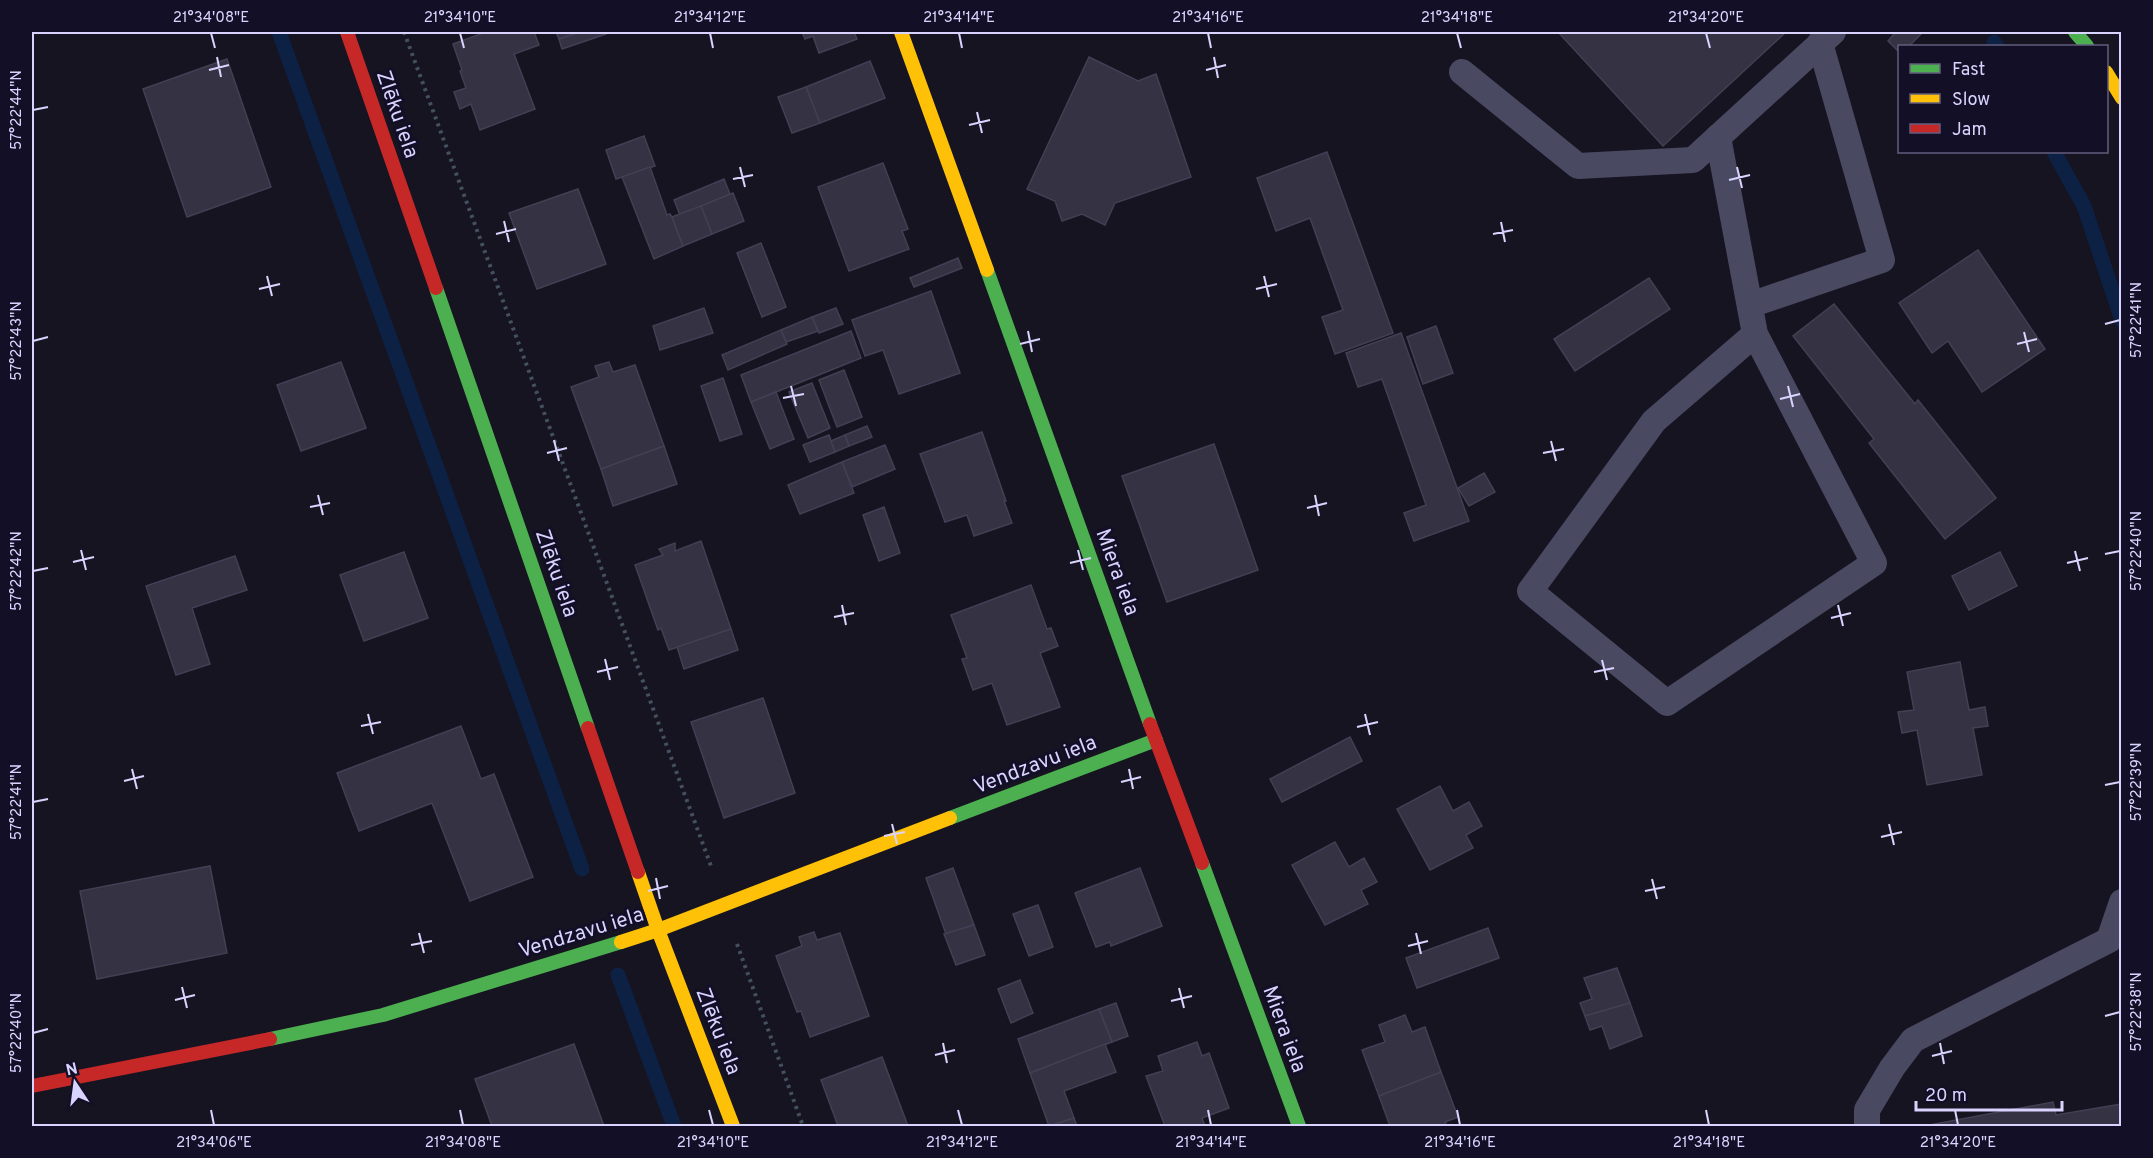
<svg xmlns="http://www.w3.org/2000/svg" width="2153" height="1158" font-family="Overpass,sans-serif">
  <style>
    .lines { fill: none; stroke-linecap: round; stroke-linejoin: round }
    .stream { stroke: #0d2144; stroke-width: 15 }
    .building { fill: #343243; stroke: #433f54; stroke-width: 1.5 }
    .path { stroke: #44505f; stroke-width: 4; stroke-dasharray: 3 4.5; stroke-linecap: butt }
    .lane { stroke: #4a4962; stroke-width: 26 }
    .fast { stroke: #4caf50; stroke-width: 14 }
    .slow { stroke: #ffc107; stroke-width: 14 }
    .jam { stroke: #c62828; stroke-width: 14 }
    .ticks { fill: none; stroke: #d9d4ff; stroke-width: 2 }
    .labels { text-anchor: middle; stroke-width: 6; stroke-linejoin: round; paint-order: stroke }
    .street-label { font-size: 21px; fill: #d9d4ff; stroke: #130f26 }
    .neatline { fill: none; stroke: #d9d4ff; stroke-width: 2 }
    .ticks-label { font-size: 15px; text-anchor: middle; fill: #d9d4ff }
  </style>
  <rect width="100%" height="100%" fill="#161421"/>
  <g class="lines">
    <g class="stream">
      <path d="M279,32L582,869"/>
      <path d="M1994,42L1997,46"/>
      <path d="M2054,152L2084,206L2122,320"/>
      <path d="M618,975L674,1126"/>
    </g>
  </g>
  <g class="building">
    <path d="M486,32H534L539,45L514,54L535,109L480,130L471,104L460,109L454,92L466,88L460,71L462,70L453,44Z"/>
    <path d="M556,32H581L559,39Z"/>
    <path d="M581,32H605L606,34L562,49L559,39Z"/>
    <path d="M802,32H854L857,39L819,53L813,36L805,39Z"/>
    <path d="M1558,32H1786L1663,146Z"/>
    <path d="M1892,32H1923L1909,46H1900V53L1888,41L1894,34Z"/>
    <path d="M1089,57L1138,81L1156,74L1191,177L1115,203L1105,225L1082,214L1062,221L1055,201L1027,189Z"/>
    <path d="M227,59L271,187L187,217L143,89Z"/>
    <path d="M870,61L885,98L820,123L806,87Z"/>
    <path d="M806,87L820,123L792,133L778,97Z"/>
    <path d="M644,136L655,166L616,179L606,150Z"/>
    <path d="M1327,152L1393,333L1335,354L1322,317L1343,310L1310,218L1276,231L1257,178Z"/>
    <path d="M883,163L908,229L902,231L909,249L849,271L818,187Z"/>
    <path d="M650,167L667,215L670,214L672,217L683,246L654,259L622,177Z"/>
    <path d="M724,179L730,194L680,215L674,200Z"/>
    <path d="M578,189L606,264L537,289L509,213Z"/>
    <path d="M733,193L744,221L712,234L701,206Z"/>
    <path d="M701,206L712,234L683,246L672,217Z"/>
    <path d="M761,243L786,307L762,317L737,253Z"/>
    <path d="M1978,250L2045,349L1982,392L1948,341L1932,353L1899,303Z"/>
    <path d="M958,258L962,268L914,287L910,278Z"/>
    <path d="M1649,278L1670,309L1575,371L1554,339Z"/>
    <path d="M931,291L960,373L899,394L883,350L865,356L852,320Z"/>
    <path d="M1834,304L1915,404L1918,400L1996,498L1945,539L1869,443L1874,439L1793,336Z"/>
    <path d="M704,308L713,333L660,350L653,326Z"/>
    <path d="M836,308L843,324L819,333L812,317Z"/>
    <path d="M812,317L818,331L786,342L781,330Z"/>
    <path d="M1436,326L1453,373L1423,384L1407,337Z"/>
    <path d="M781,330L787,344L728,370L722,355Z"/>
    <path d="M851,331L861,358L751,402L741,375Z"/>
    <path d="M1401,333L1469,521L1414,541L1404,513L1426,505L1382,379L1358,387L1346,353Z"/>
    <path d="M341,362L366,428L301,451L277,385Z"/>
    <path d="M609,362L613,372L635,365L664,446L601,469L571,387L599,377L595,366Z"/>
    <path d="M844,370L862,417L837,427L819,380Z"/>
    <path d="M723,378L742,434L720,441L701,386Z"/>
    <path d="M812,383L830,428L808,438L789,392Z"/>
    <path d="M776,392L794,439L770,449L751,402Z"/>
    <path d="M867,426L872,437L849,446L845,435Z"/>
    <path d="M982,432L1006,501H1004L1012,523L974,536L967,515L945,522L920,454Z"/>
    <path d="M829,435L835,452L810,462L803,445Z"/>
    <path d="M845,435L849,446L835,452L831,441Z"/>
    <path d="M1214,444L1258,570L1167,602L1122,476Z"/>
    <path d="M885,445L895,469L852,487L842,462Z"/>
    <path d="M664,446L677,484L613,506L601,469Z"/>
    <path d="M842,462L854,493L800,514L788,485Z"/>
    <path d="M1484,473L1495,492L1469,506L1458,488Z"/>
    <path d="M884,507L900,553L879,561L863,515Z"/>
    <path d="M701,541L731,629L669,650L661,628L658,630L635,565L663,555L659,549L675,543V551Z"/>
    <path d="M404,552L428,618L364,641L340,575Z"/>
    <path d="M2000,552L2017,586L1969,610L1952,576Z"/>
    <path d="M235,556L247,590L192,608L210,664L176,675L146,586Z"/>
    <path d="M1031,585L1047,629L1051,628L1058,646L1040,653L1060,707L1007,725L992,683L973,690L962,659L967,658L951,615Z"/>
    <path d="M731,629L738,650L684,669L677,647Z"/>
    <path d="M1960,662L1969,710L1985,707L1988,726L1973,728L1982,775L1927,785L1917,730L1902,733L1898,712L1914,710L1907,672Z"/>
    <path d="M763,698L795,793L724,818L691,722Z"/>
    <path d="M461,726L481,779L494,774L533,877L470,901L432,803L359,831L337,773Z"/>
    <path d="M1350,737L1362,761L1282,802L1270,779Z"/>
    <path d="M1440,786L1453,811L1469,802L1482,826L1466,835L1473,848L1430,870L1397,809Z"/>
    <path d="M1335,842L1349,867L1364,858L1377,882L1361,890L1368,904L1325,925L1292,865Z"/>
    <path d="M210,866L227,953L97,979L80,891Z"/>
    <path d="M953,868L974,925L946,934L926,878Z"/>
    <path d="M1140,868L1162,926L1111,946L1110,942L1096,947L1075,893Z"/>
    <path d="M1038,905L1053,947L1029,956L1013,914Z"/>
    <path d="M974,925L985,955L956,965L944,934Z"/>
    <path d="M1488,928L1499,958L1417,988L1406,958Z"/>
    <path d="M814,932L817,940L840,933L869,1016L810,1037L801,1011L797,1012L776,956L802,946L799,937Z"/>
    <path d="M1617,968L1630,1003L1585,1016L1580,1003L1592,999L1584,978Z"/>
    <path d="M1020,980L1033,1013L1011,1023L998,989Z"/>
    <path d="M1116,1003L1128,1036L1112,1042L1099,1009Z"/>
    <path d="M1630,1003L1642,1036L1610,1049L1602,1026L1590,1030L1585,1016Z"/>
    <path d="M1099,1009L1112,1042L1030,1073L1018,1039Z"/>
    <path d="M1405,1015L1412,1032L1425,1027L1441,1072L1379,1096L1362,1050L1385,1042L1379,1025Z"/>
    <path d="M1197,1042L1202,1056L1209,1053L1229,1108L1202,1118L1205,1126H1165L1146,1076L1163,1071L1158,1056Z"/>
    <path d="M574,1044L604,1126H492L475,1079Z"/>
    <path d="M1105,1044L1116,1072L1064,1091L1074,1118L1049,1126L1030,1073Z"/>
    <path d="M882,1057L908,1126H838L821,1080Z"/>
    <path d="M1441,1072L1458,1117L1445,1122L1447,1126H1390L1379,1096Z"/>
    <path d="M2053,1102L2056,1115L2122,1104V1126H1924Z"/>
    <path d="M1074,1118L1077,1126H1050Z"/>
  </g>
  <g class="lines">
    <g class="path">
      <path d="M404,32L711,866"/>
      <path d="M737,944L803,1126"/>
    </g>
    <g class="lane">
      <path d="M1462,72L1578,166L1693,160L1833,32"/>
      <path d="M1718,137L1755,334L1874,563L1667,703L1530,591L1654,421L1755,334"/>
      <path d="M1750,305L1882,260L1820,43"/>
      <path d="M1867,1126V1110L1892,1068L1913,1040L2109,940L2122,902"/>
    </g>
    <g class="fast">
      <path d="M2075,32L2087,46"/>
      <path d="M987,270L1150,724"/>
      <path d="M436,288L588,728"/>
      <path d="M950,818L1156,740"/>
      <path d="M1202,863L1299,1126"/>
      <path d="M270,1039L383,1015L621,942"/>
    </g>
    <g class="slow">
      <path d="M901,32L987,270"/>
      <path d="M2106,72L2122,98"/>
      <path d="M638,872L658,930L733,1126"/>
      <path d="M621,942L658,930L950,818"/>
    </g>
    <g class="jam">
      <path d="M347,32L436,288"/>
      <path d="M1150,724L1202,863"/>
      <path d="M588,728L638,872"/>
      <path d="M32,1086L270,1039"/>
    </g>
  </g>
  <path class="ticks" d="M211,33L215,48M460,33L464,48M710,33L713,48M959,33L962,48M1208,33L1211,48M1457,33L1461,48M1706,33L1710,48M217,57L221,77M1214,57L1218,78M209,70L229,65M1206,70L1226,65M33,110L48,107M977,112L982,133M969,125L990,120M740,167L745,187M1737,167L1742,188M733,179L753,175M1729,180L1750,175M504,221L509,242M1501,222L1505,242M496,234L516,229M1493,234L1513,230M267,276L272,296M1264,276L1269,297M259,289L280,284M1256,289L1277,284M2105,324L2120,320M1028,331L1032,352M2024,332L2029,352M33,341L48,337M1020,344L1040,339M2017,344L2037,339M791,386L796,406M1788,386L1793,407M783,398L804,394M1780,399L1800,394M554,440L559,461M1551,441L1556,461M547,453L567,448M1543,453L1564,449M318,495L323,515M1315,495L1319,516M310,507L330,503M1307,508L1327,503M81,550L86,570M1078,550L1083,570M2075,551L2080,571M2105,554L2120,551M73,562L94,557M1070,563L1091,558M2067,563L2088,558M33,571L48,568M842,605L846,625M1838,605L1843,626M834,617L854,613M1831,618L1851,613M605,659L610,680M1602,660L1607,680M597,672L618,667M1594,672L1614,668M368,714L373,734M1365,714L1370,735M361,726L381,722M1357,727L1378,722M132,769L137,789M1129,769L1133,789M124,781L144,776M1121,782L1141,777M2105,785L2120,782M33,802L48,799M892,824L897,844M1889,824L1894,845M884,836L905,832M1881,837L1902,832M656,878L660,899M1652,879L1657,899M648,891L668,886M1645,891L1665,887M419,933L424,953M1416,933L1421,954M411,945L432,941M1408,946L1428,941M182,987L187,1008M1179,988L1184,1008M175,1000L195,995M1171,1001L1192,996M2105,1016L2120,1012M33,1033L48,1029M943,1043L947,1063M1940,1043L1944,1064M935,1055L955,1050M1932,1056L1952,1051M211,1110L214,1125M460,1110L463,1125M709,1110L713,1125M958,1110L962,1125M1208,1110L1211,1125M1457,1110L1460,1125M1706,1110L1709,1125M1955,1110L1958,1125"/>
  <g class="labels">
    <g class="street-label">
      <text transform="translate(398 114) rotate(71)" y="7">Zlēku iela</text>
      <text transform="translate(1118 572) rotate(70)" y="7">Miera iela</text>
      <text transform="translate(557 573) rotate(71)" y="7">Zlēku iela</text>
      <text transform="translate(1035 764) rotate(-21)" y="7">Vendzavu iela</text>
      <text transform="translate(581 932) rotate(-17)" y="7">Vendzavu iela</text>
      <text transform="translate(1285 1029) rotate(70)" y="7">Miera iela</text>
      <text transform="translate(719 1031) rotate(69)" y="7">Zlēku iela</text>
    </g>
  </g>
  <rect width="2153" height="1158" fill="none" stroke="#130f26" stroke-width="66"/>
  <rect x="1898" y="45" width="210" height="108" fill="#130f26" stroke="#625e7d" stroke-width="1.5"/>
  <rect x="1910" y="64" width="30" height="9" fill="#4caf50" stroke="#625e7d" stroke-width="1.5"/>
  <text x="1952" y="75" font-size="18" fill="#d9d4ff">Fast</text>
  <rect x="1910" y="94" width="30" height="9" fill="#ffc107" stroke="#625e7d" stroke-width="1.5"/>
  <text x="1952" y="105" font-size="18" fill="#d9d4ff">Slow</text>
  <rect x="1910" y="124" width="30" height="9" fill="#c62828" stroke="#625e7d" stroke-width="1.5"/>
  <text x="1952" y="135" font-size="18" fill="#d9d4ff">Jam</text>
  <g transform="translate(75 1083) rotate(347)" stroke="#130f26" stroke-width="4.5" paint-order="stroke">
  <path d="M0-4.5L10 22L0 15L-10 22Z" fill="#d9d4ff"/>
  <text y="-9" font-size="16" font-weight="bold" text-anchor="middle" fill="#d9d4ff">N</text>
  </g>
  <path d="M1916 1101v9h146v-9" fill="none" stroke="#d9d4ff" stroke-width="3"/>
  <text x="1925" y="1101" font-size="18" fill="#d9d4ff" stroke="#130f26" stroke-width="4.5" paint-order="stroke">20 m</text>
  <rect x="33" y="33" width="2087" height="1092" class="neatline"/>
  <g class="ticks-label">
    <text x="211" y="22">21°34'08"E</text>
    <text x="460" y="22">21°34'10"E</text>
    <text x="710" y="22">21°34'12"E</text>
    <text x="959" y="22">21°34'14"E</text>
    <text x="1208" y="22">21°34'16"E</text>
    <text x="1457" y="22">21°34'18"E</text>
    <text x="1706" y="22">21°34'20"E</text>
    <text transform="translate(16 110) rotate(-90)" y="5">57°22'44"N</text>
    <text transform="translate(2136 320) rotate(-90)" y="5">57°22'41"N</text>
    <text transform="translate(16 341) rotate(-90)" y="5">57°22'43"N</text>
    <text transform="translate(2136 551) rotate(-90)" y="5">57°22'40"N</text>
    <text transform="translate(16 571) rotate(-90)" y="5">57°22'42"N</text>
    <text transform="translate(2136 782) rotate(-90)" y="5">57°22'39"N</text>
    <text transform="translate(16 802) rotate(-90)" y="5">57°22'41"N</text>
    <text transform="translate(2136 1012) rotate(-90)" y="5">57°22'38"N</text>
    <text transform="translate(16 1033) rotate(-90)" y="5">57°22'40"N</text>
    <text x="214" y="1147">21°34'06"E</text>
    <text x="463" y="1147">21°34'08"E</text>
    <text x="713" y="1147">21°34'10"E</text>
    <text x="962" y="1147">21°34'12"E</text>
    <text x="1211" y="1147">21°34'14"E</text>
    <text x="1460" y="1147">21°34'16"E</text>
    <text x="1709" y="1147">21°34'18"E</text>
    <text x="1958" y="1147">21°34'20"E</text>
  </g>
</svg>
